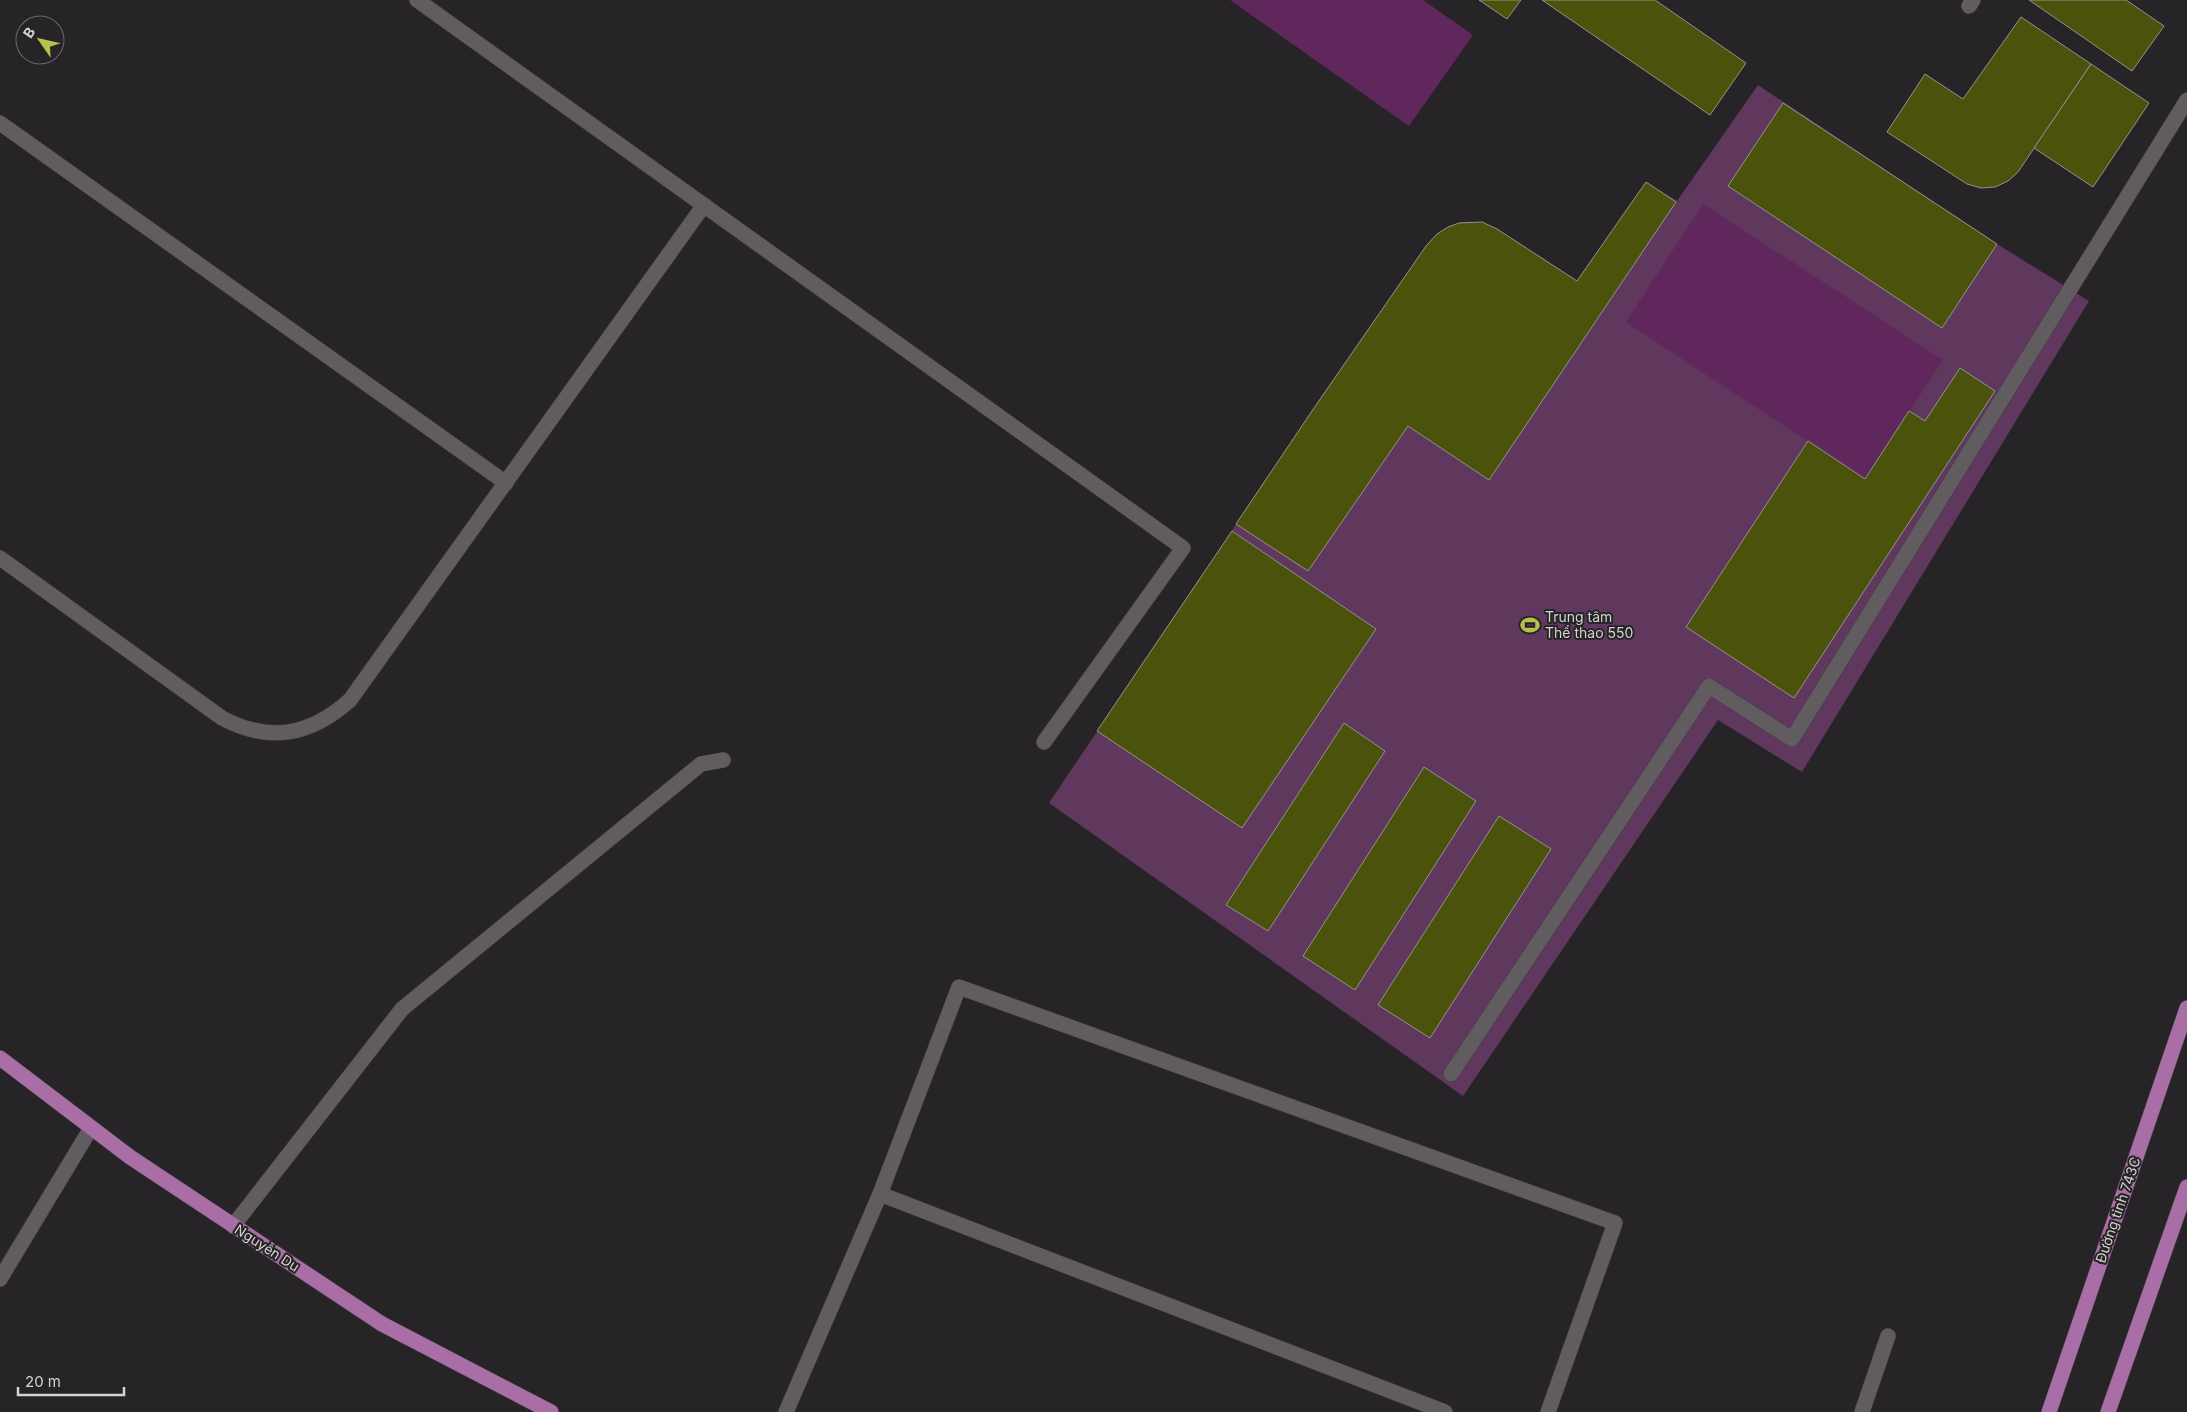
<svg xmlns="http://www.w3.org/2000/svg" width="2187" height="1412" font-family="Inter,sans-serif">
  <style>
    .green { fill: #60375d }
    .water { fill: #60275d }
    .building { fill: #4b520c; stroke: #92938f }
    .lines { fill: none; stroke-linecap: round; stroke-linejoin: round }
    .minor-casing { stroke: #434043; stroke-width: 16 }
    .major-casing { stroke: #434043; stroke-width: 16 }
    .minor { stroke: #605c60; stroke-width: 15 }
    .major { stroke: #a96ea5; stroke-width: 15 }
    .labels { text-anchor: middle; stroke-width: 4; stroke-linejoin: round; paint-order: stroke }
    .poi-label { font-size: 14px; fill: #d4d2d3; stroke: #272427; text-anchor: start }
    .street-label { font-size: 14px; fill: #d4d2d3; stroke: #272427 }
  </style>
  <rect width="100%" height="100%" fill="#272427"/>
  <path class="green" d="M1758,85L1997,244L2089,301L1802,772L1718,720L1463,1096L1049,803L1314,408L1426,246C1461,207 1484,221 1522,246C1540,257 1559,269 1577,281L1646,182L1677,201Z"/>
  <g class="water">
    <path d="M1230,0H1423L1473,35L1409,126Z"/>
    <path d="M1703,204L1943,360L1865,479L1626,322Z"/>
  </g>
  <g class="building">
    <path d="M1479,0H1521L1507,19Z"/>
    <path d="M1542,0H1655L1746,63L1710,115Z"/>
    <path d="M2029,0H2126L2164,26L2132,71Z"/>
    <path d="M2021,17L2091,64L2018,172L2008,181L1995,187L1981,188L1967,184L1887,132L1925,74L1963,99Z"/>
    <path d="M2091,64L2149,103L2093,187L2034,148Z"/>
    <path d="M1783,103L1997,244L1942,328L1728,186Z"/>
    <path d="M1646,182L1676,202L1489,480L1408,426L1308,571L1236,524L1314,408L1426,246L1437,234L1448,227L1459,223L1482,222L1497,229L1577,281Z"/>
    <path d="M1960,368L1995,391L1794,698L1686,627L1808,441L1865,479L1909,411L1925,421Z"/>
    <path d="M1232,531L1376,629L1242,828L1097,731Z"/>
    <path d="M1344,723L1385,751L1268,931L1226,905Z"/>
    <path d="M1424,767L1476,801L1355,990L1303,956Z"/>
    <path d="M1499,816L1551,849L1430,1038L1378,1005Z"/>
  </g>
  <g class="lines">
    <g class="minor-casing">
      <g id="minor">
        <path d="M417,0L1183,548L1044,742"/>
        <path d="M1969,6L1973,0"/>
        <path d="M0,123L506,483"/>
        <path d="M0,558L222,718C269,743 310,736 350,700L704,205"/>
        <path d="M1451,1074L1709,686L1792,739L2187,100"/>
        <path d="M880,1194L1445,1412"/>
        <path d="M233,1226L402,1009L701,764L723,760"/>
        <path d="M0,1279L91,1128"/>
        <path d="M786,1412L880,1194L959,987L1615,1223L1548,1412"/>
        <path d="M1862,1412L1888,1336"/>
      </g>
    </g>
    <g class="major-casing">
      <g id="major">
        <path d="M0,1058L130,1157L382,1324L551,1412"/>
        <path d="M2049,1412L2187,1008"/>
        <path d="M2108,1412L2187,1187"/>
      </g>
    </g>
    <use href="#minor" class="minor"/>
    <use href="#major" class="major"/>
  </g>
  <defs>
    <g id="stadium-bare" transform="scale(1.5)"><path d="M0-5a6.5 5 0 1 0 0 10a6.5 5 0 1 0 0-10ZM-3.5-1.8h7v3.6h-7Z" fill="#b5c24a" stroke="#272427" stroke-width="2.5" paint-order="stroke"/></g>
  </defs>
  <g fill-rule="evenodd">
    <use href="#stadium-bare" x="1530" y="625"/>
  </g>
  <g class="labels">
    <g class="poi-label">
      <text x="1545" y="622">Trung tâm<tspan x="1545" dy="16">Thể thao 550</tspan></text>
    </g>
    <g class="street-label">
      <text transform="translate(2118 1210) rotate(-71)" y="5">Đường tỉnh 743C</text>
      <text transform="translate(267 1248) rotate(33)" y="5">Nguyễn Du</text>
    </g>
  </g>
  <g transform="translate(40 40) rotate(304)"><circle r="24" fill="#272427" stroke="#6c6a6c"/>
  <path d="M0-4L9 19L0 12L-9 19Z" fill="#b5c24a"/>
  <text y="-8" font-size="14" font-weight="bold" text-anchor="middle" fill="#d4d2d3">B</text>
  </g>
  <path d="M18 1387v8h106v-8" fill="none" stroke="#d4d2d3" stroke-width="2.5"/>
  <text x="25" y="1387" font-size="15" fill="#d4d2d3" stroke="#272427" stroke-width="4" paint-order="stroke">20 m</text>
</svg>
